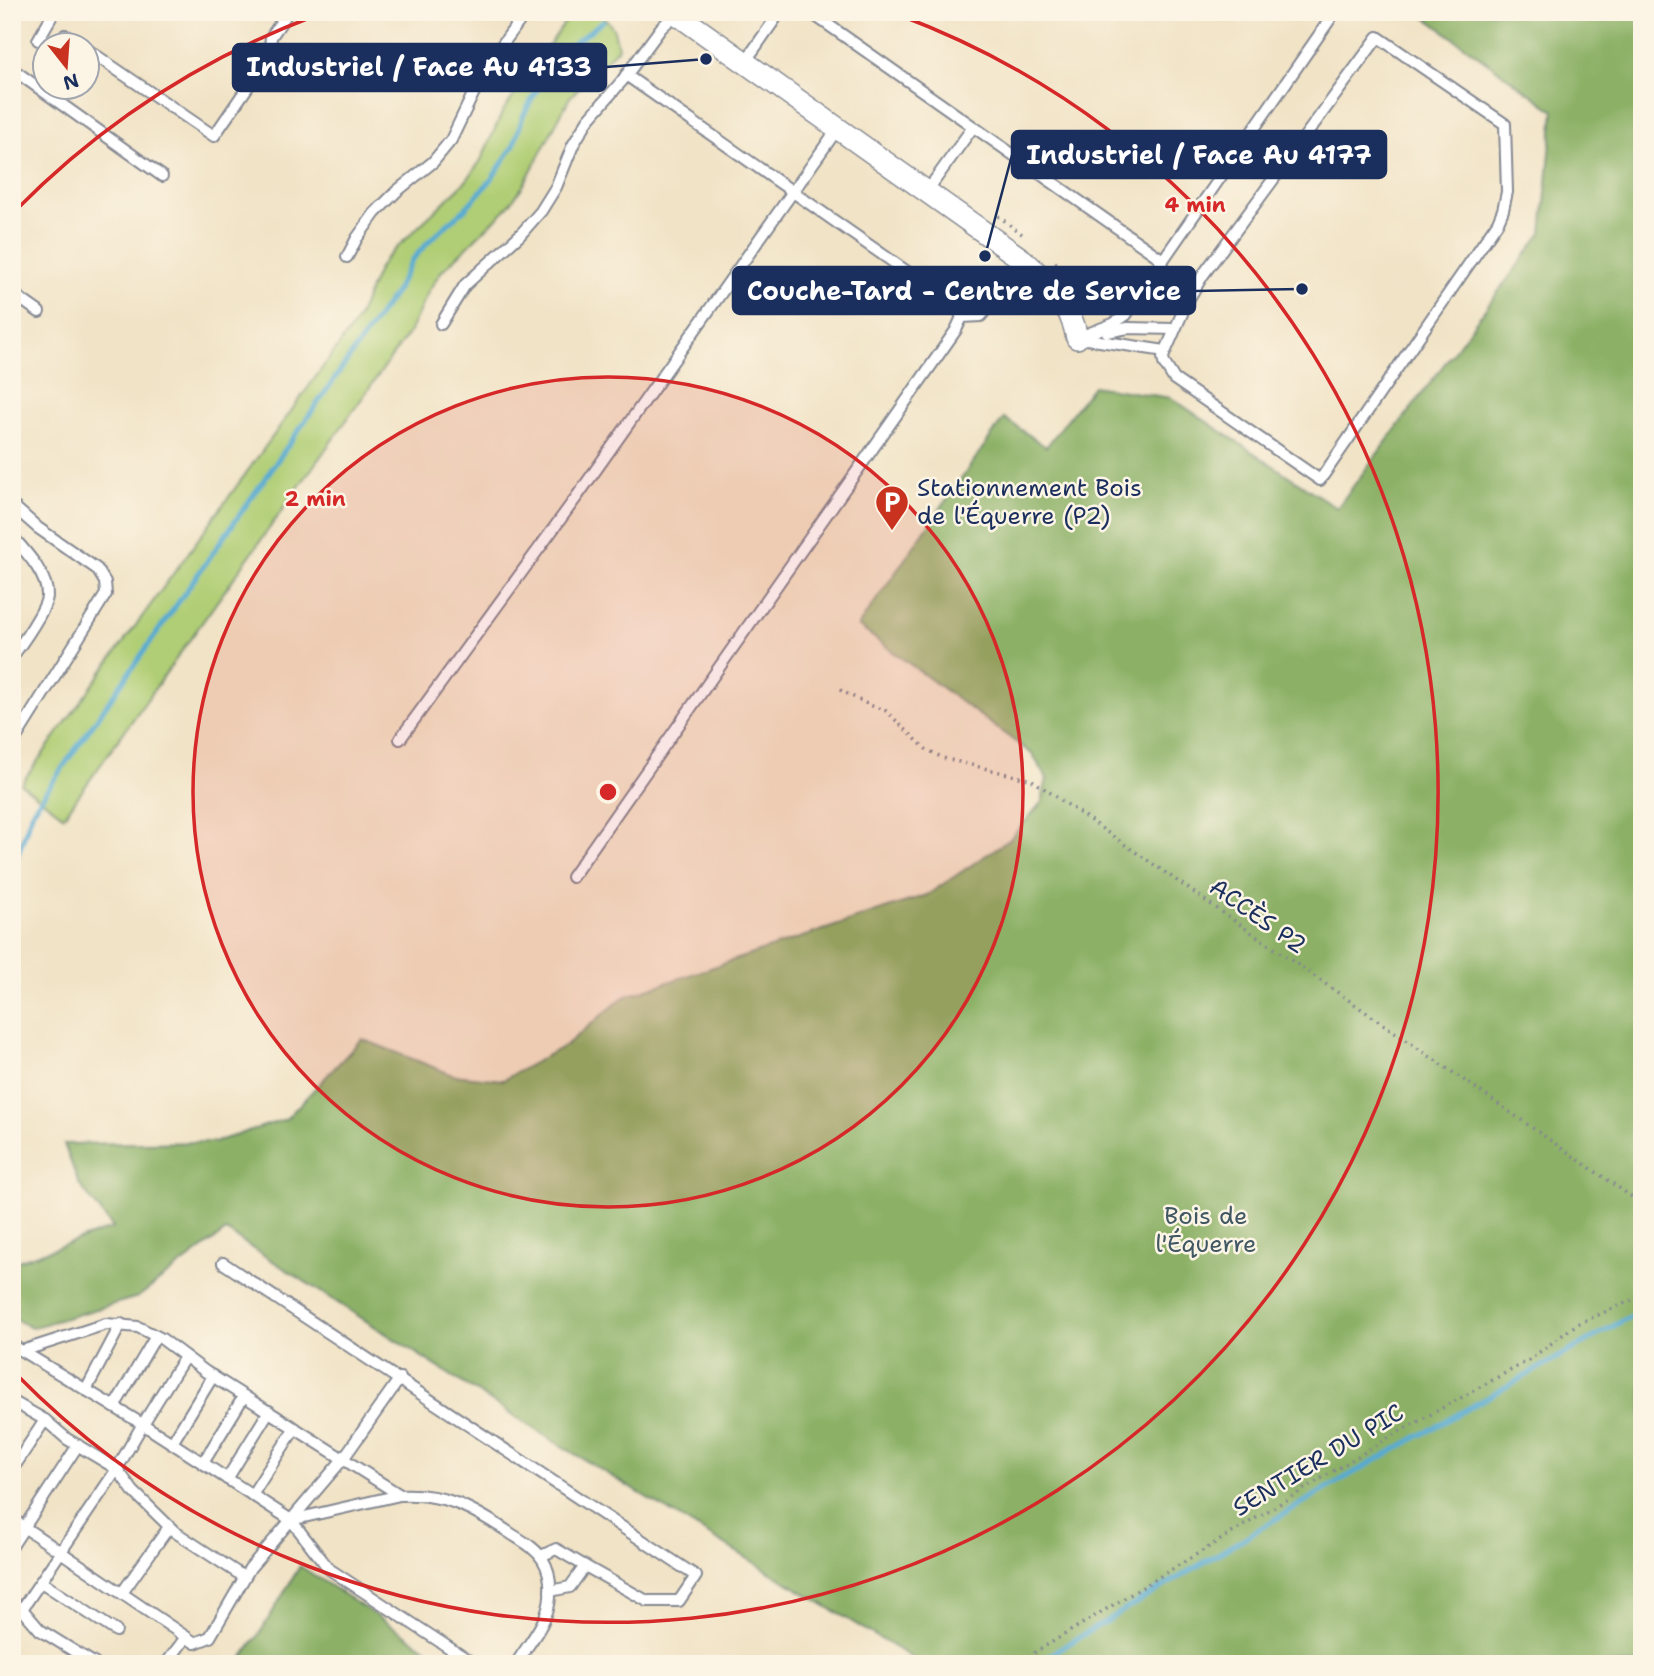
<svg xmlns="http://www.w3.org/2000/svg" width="1654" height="1676" font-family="'Shantell Sans',sans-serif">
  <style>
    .green { fill: #b0ce75; stroke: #667e6a; stroke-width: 2 }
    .forest { fill: #8cb166; stroke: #547062; stroke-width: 2 }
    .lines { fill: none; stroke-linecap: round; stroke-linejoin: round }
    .stream { stroke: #56aad2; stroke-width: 5 }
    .lane-casing { stroke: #868992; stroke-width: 14 }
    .street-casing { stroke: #868992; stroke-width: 24 }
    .path { stroke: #868992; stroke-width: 3.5; stroke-dasharray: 2 5; stroke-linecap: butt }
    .lane { stroke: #fff; stroke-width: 10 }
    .street { stroke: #fff; stroke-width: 21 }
    .ring { fill: none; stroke: #d62828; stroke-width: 3.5 }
    .labels { text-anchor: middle; stroke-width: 5; stroke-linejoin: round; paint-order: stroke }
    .poi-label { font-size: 24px; fill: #1b2f5e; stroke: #fcf5e5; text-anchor: start }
    .street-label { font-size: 24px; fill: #1b2f5e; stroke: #fcf5e5 }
    .park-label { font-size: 24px; fill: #405764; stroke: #fcf5e5 }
    .centre { fill: #d62828; stroke: #fcf5e5; stroke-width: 3.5 }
    .ring-label { font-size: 21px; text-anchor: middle; font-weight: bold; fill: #d62828; stroke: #fcf5e5; stroke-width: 5; stroke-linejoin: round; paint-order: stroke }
    .leader { fill: none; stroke: #1b2f5e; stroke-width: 2.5 }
    .callout-dot { fill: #1b2f5e; stroke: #fcf5e5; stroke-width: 2.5 }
    .callout { fill: #1b2f5e; stroke: #1b2f5e; stroke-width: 2.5 }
    .callout-label { font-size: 26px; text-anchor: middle; font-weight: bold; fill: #fff }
  </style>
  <rect width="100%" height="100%" fill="#fcf5e5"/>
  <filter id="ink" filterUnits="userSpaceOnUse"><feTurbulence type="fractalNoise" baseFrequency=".0143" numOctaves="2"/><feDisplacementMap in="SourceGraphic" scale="14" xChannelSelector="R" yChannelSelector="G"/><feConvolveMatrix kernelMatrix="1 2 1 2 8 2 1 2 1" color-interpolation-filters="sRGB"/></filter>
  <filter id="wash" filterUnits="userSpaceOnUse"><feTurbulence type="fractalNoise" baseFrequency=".00686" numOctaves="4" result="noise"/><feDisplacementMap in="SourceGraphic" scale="28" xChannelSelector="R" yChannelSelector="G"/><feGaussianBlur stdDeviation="1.57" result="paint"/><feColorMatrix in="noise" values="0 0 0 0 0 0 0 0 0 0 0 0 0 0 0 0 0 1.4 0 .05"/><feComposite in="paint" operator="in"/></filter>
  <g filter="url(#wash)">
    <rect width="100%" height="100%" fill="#f1e3c6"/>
    <path class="green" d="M572,12H601L614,30L618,48L570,97L523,186L505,210L441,272L428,292L410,331L64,816L21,784L357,320L378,270L385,259L467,180L481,160L502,113Z"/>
    <g class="forest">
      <path d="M1418,12H1642V1664H922L550,1439L226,1231L138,1297L31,1328L12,1317V1263L113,1228L79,1184L64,1144L215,1142L286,1119L362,1039L453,1075L503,1080L566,1045L624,997L927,895L1010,839L1042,802L1047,778L1032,754L858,626L1004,418L1046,447L1093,386L1171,398L1337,508L1542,233L1554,111Z"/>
      <path d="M300,1566L450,1664H238L263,1628Z"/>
    </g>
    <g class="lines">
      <g class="stream">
        <path d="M12,871L33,810L396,291L412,260L432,238L464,210L491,180L514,145L523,116L543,79L570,46L603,21"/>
        <path d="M1035,1664L1334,1484L1642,1310"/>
      </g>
    </g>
  </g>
  <g filter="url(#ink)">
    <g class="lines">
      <g class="lane-casing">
        <g id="lane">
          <path d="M536,12H544"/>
          <path d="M810,12L1163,260L1126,315L1113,324L1077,338"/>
          <path d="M65,35L81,46"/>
          <path d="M1378,37L1505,124L1507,192L1503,210L1498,222L1320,480L1174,379L1164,363L1163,357L1188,300L1203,275Z"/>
          <path d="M38,40L54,12"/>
          <path d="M88,50L214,136L269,56L271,37L288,12"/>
          <path d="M745,62L780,12"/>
          <path d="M15,71L162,176"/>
          <path d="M927,191L973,127"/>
          <path d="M347,257L357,238L375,213L397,191L433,162L451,140L486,67L526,12"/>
          <path d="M1163,260L1335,12"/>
          <path d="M12,293L39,312"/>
          <path d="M962,317L981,316L1025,261"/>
          <path d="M441,324L465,285L520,235L541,211L556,187L573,145L588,120L622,81L661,28L678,12"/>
          <path d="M1107,332L1128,328L1175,329"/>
          <path d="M1080,338L1165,351"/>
          <path d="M12,505L38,528L97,569L105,582L106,594L12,744"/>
          <path d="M12,536C25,551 48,575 47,596C47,608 20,646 12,657"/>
          <path d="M400,739L578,495L838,128"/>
          <path d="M572,877L956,330L962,317L956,306L626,75"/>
          <path d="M223,1263L696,1576L679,1601H647L585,1566L570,1587L550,1591"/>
          <path d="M12,1345L144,1425L291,1520L329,1569L474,1664"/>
          <path d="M22,1351L106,1324L138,1327L162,1339L206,1372L400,1495"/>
          <path d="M185,1357C161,1394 138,1431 117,1469L133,1491L175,1532L244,1577"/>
          <path d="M86,1390L121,1324"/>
          <path d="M12,1401L45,1420L67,1439L117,1469L22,1609L12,1603"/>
          <path d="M114,1407L156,1336"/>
          <path d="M172,1443L213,1376"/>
          <path d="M203,1463L244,1396"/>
          <path d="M12,1470L45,1420"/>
          <path d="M227,1479L269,1411"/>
          <path d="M252,1495L295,1428"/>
          <path d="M12,1519L195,1643L210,1637L250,1568L343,1459L400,1378"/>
          <path d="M291,1520L400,1495C446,1493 472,1508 510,1533C522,1541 536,1548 543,1560C550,1571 551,1584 550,1597C549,1621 528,1644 516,1664"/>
          <path d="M12,1546L78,1445"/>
          <path d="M541,1556L556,1549L585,1566"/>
          <path d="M41,1582L116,1631"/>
          <path d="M122,1593L169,1527"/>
          <path d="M22,1609L40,1630L95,1664"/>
          <path d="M166,1664L186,1637"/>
        </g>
      </g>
      <g class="street-casing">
        <path id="street" d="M674,12L1023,260C1048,282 1071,303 1077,338"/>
      </g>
      <g class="path">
        <path d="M998,216L1022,234"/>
        <path d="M1055,262L1071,275"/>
        <path d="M1086,289L1108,314"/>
        <path d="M840,690L867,704L886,711L926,749L943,758L1032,780L1642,1204"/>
        <path d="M1016,1664L1388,1438L1529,1360L1577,1324L1642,1296"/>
      </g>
      <use href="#lane" class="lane"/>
      <use href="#street" class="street"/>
    </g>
  </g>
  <circle cx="608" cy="792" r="415" fill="#d62828" fill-opacity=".12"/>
  <g class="ring">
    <circle cx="608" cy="792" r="415"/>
    <path d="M16 210A830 830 0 0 1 317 15M899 15A830 830 0 1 1 16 1374"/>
  </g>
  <defs>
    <g id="parking-pin" transform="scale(1.75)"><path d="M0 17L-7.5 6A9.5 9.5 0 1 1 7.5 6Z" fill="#c8321e" stroke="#fcf5e5"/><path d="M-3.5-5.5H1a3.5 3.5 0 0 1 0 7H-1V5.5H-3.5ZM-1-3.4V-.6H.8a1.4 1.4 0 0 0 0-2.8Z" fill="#fff"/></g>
  </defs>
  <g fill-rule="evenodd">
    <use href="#parking-pin" x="892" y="502"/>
  </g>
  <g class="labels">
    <g class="poi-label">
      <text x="917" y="496">Stationnement Bois<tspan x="917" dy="28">de l'Équerre (P2)</tspan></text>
    </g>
    <g class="street-label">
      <text transform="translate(1258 916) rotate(35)" y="8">ACCÈS P2</text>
      <text transform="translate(1318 1460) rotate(-31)" y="8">SENTIER DU PIC</text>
    </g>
    <g class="park-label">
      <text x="1206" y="1224">Bois de<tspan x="1206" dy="28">l'Équerre</tspan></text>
    </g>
  </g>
  <circle cx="608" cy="792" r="10" class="centre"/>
  <g class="ring-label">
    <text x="1195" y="212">4 min</text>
    <text x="315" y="506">2 min</text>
  </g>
  <path class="leader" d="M706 59L606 67M985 256L1012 155M1302 289L1195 291"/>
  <g class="callout-dot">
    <circle cx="706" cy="59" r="7"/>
    <circle cx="985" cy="256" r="7"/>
    <circle cx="1302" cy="289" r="7"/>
  </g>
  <g class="callout">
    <rect x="233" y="44" width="373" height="47" rx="7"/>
    <rect x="1012" y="131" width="374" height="47" rx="7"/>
    <rect x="733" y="267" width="462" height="47" rx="7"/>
  </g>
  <g class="callout-label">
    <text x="419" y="76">Industriel / Face Au 4133</text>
    <text x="1199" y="164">Industriel / Face Au 4177</text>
    <text x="964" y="300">Couche-Tard - Centre de Service</text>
  </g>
  <rect width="1654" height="1676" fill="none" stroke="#fcf5e5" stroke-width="42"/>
  <g transform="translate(66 66) rotate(163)"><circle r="33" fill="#fcf5e5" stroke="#a2a6af" stroke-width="2"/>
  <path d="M0-5L12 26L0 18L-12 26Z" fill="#c8321e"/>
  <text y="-10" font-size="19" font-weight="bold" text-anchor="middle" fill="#1b2f5e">N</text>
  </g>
</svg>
